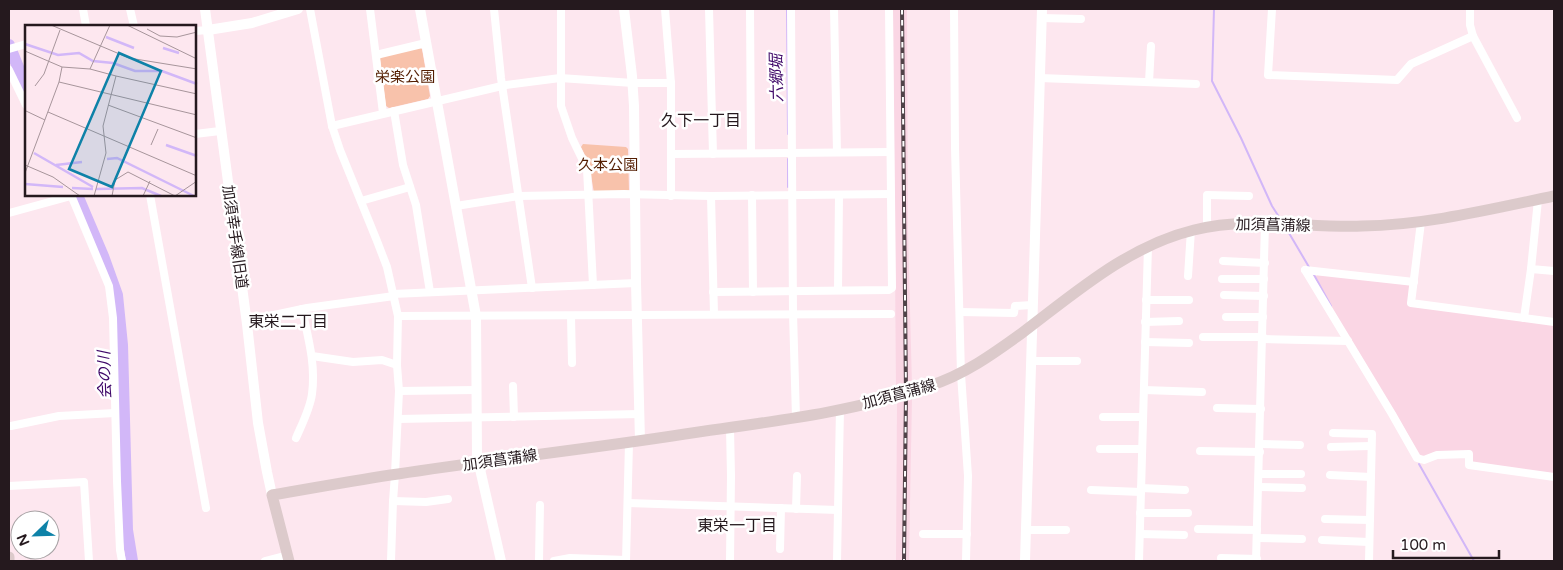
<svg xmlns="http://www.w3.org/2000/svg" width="1563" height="570" font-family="'Varela Round','Noto Sans JP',sans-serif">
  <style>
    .built { fill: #fad6e4 }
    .green { fill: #f8c2ab }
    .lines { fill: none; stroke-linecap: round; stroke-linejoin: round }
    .stream { stroke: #d2b7f8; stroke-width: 2 }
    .river { stroke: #d2b7f8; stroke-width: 12 }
    .minor { stroke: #fff; stroke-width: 8 }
    .tertiary { stroke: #fff; stroke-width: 10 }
    .secondary { stroke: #dccacb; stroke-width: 11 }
    .rail-casing { stroke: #504248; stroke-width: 4 }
    .rail { stroke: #fff; stroke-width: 2; stroke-dasharray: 5.5; stroke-linecap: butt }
    .labels { text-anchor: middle; stroke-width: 5; stroke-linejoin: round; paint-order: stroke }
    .park-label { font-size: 15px; fill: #541e02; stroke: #fff }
    .street-label { font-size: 15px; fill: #25191e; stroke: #fff }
    .water-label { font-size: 16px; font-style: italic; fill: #3f0869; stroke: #fff }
    .neighbourhood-label { font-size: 16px; fill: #25191e; stroke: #fff }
    .inset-river { fill: none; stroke: #d2b7f8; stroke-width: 2.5 }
    .inset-road { fill: none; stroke: #a7959b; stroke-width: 1 }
    .view { fill: #0e82a8; fill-opacity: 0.15; stroke: #0e82a8; stroke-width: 2.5 }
    .inset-edge { fill: none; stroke: #25191e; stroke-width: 2.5 }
  </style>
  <rect width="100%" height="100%" fill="#fde7ef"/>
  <g class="built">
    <path d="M893,9H907L908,230L912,386L896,391Z"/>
    <path d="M1318,274L1409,285L1408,306L1554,325V474L1472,463V452L1424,457L1421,456L1314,279Z"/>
    <path d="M912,397L909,561H896L897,399Z"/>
  </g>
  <g class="green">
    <path d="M419,47L422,49L430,96L428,99L389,108L386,106L380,59L381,56Z"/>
    <path d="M583,144L626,147L628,149L629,191L594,193L589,163L581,147Z"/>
  </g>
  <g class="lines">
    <g class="stream">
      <path d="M787,9L788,134"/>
      <path d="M1214,9L1212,81L1241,138L1272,206L1281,220"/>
      <path d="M788,159V187"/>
      <path d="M1286,228L1309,267"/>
      <path d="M1313,273L1331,306"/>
      <path d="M1419,464L1474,561"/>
    </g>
    <g class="river">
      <path d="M9,45L26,87"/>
      <path d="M77,195L103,256L117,295L122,345L127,530L132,561"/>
    </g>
    <g class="minor">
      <path d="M83,9L86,26"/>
      <path d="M130,9L134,26"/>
      <path d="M310,9L332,126L340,150L377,241L387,267L398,316L397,365L399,391L395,474L393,501L391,561"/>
      <path d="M370,9L383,113"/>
      <path d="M494,9L501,78L532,288"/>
      <path d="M561,9V106L572,138L587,169L593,285"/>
      <path d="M665,9L671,83V196"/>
      <path d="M709,9L713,154"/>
      <path d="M750,9L751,153"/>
      <path d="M791,9L793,313L796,418"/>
      <path d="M834,9L837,152"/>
      <path d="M954,9L955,148L961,374L968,476L966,561"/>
      <path d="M1272,9L1268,75L1397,80L1411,64L1473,36"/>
      <path d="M1470,9V25L1473,36L1517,118"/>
      <path d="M1041,18L1081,19"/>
      <path d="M195,31L208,30"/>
      <path d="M9,49L26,44"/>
      <path d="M376,55L426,43"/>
      <path d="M9,70L26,105"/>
      <path d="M1040,78L1196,84"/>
      <path d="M1149,82L1151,46"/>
      <path d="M394,111L403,165L416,205L430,292"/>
      <path d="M332,126L506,85L560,78L633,83H671"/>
      <path d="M195,134L220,131"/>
      <path d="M671,154L890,152"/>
      <path d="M71,195L109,286L113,318L117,481L120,550L122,561"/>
      <path d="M150,195L206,508"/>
      <path d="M752,195L753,292"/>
      <path d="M1207,195L1249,196"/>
      <path d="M711,196L714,314"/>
      <path d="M1538,200L1531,269L1554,271"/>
      <path d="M361,201L410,187"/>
      <path d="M456,206L519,196L624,194L711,196L891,194"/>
      <path d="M9,213L71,196"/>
      <path d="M1421,222L1411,303L1554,322"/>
      <path d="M1207,227V198"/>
      <path d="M1223,261L1265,263"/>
      <path d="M1305,270L1392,414L1417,458L1424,460L1437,455L1469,454V465L1554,477"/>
      <path d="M1305,270L1414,282"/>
      <path d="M1188,276L1191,230"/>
      <path d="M1222,279H1264"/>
      <path d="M838,290L839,195"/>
      <path d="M713,292L889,290L892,288L889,9"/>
      <path d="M393,294L636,283"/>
      <path d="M1224,295L1264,296"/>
      <path d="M1146,300H1189"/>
      <path d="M960,312L1014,313L1015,306L1032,305"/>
      <path d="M398,316L891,314"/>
      <path d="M571,316L572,363"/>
      <path d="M1226,317H1263"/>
      <path d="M1524,318L1531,269"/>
      <path d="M1145,322L1179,321"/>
      <path d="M247,324L274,315L307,308L394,296"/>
      <path d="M1203,337H1263"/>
      <path d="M1263,339L1348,341"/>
      <path d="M1145,342L1189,343"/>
      <path d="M312,356L353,362L382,360L397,365"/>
      <path d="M1031,361H1077"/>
      <path d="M513,386L514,417"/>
      <path d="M1144,390L1202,392"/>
      <path d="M399,391L476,390"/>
      <path d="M1217,408L1261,409"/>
      <path d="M1103,417H1143"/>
      <path d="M398,419L640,414"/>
      <path d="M11,426L59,416L115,413"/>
      <path d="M730,428L731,476L730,561"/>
      <path d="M1333,433L1372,434L1369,561"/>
      <path d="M296,438C302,424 310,409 312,394C316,365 308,337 302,309"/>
      <path d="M1260,444L1300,445"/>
      <path d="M1331,447L1371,446"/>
      <path d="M1100,449H1142"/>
      <path d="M1200,451L1260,452"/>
      <path d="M1259,474H1301"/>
      <path d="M1330,475L1371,477"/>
      <path d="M9,486L84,482L89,561"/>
      <path d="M1259,487L1302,488"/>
      <path d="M1141,488L1185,490"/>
      <path d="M1091,490L1141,492"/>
      <path d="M393,501L426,502L448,499"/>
      <path d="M628,503L838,510"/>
      <path d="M796,509L797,476"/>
      <path d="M1140,513H1188"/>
      <path d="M1325,519L1370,520"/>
      <path d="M1198,529L1257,530"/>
      <path d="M1026,530H1066"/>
      <path d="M923,534H967"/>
      <path d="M1140,534L1184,535"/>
      <path d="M1257,538L1302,539"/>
      <path d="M1322,540L1369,542"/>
      <path d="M780,549L781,508"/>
      <path d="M1221,558L1257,559"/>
      <path d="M265,561L288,555"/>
      <path d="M539,561L540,505"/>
      <path d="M554,561L570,558L626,560"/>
      <path d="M626,561L629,443"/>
      <path d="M837,561L840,409"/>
      <path d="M1139,561L1148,246"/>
      <path d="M1256,561L1265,223"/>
    </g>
    <g class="tertiary">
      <path d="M205,9L247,324L258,423L267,472L272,495"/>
      <path d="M420,9L476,316L477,456L501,561"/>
      <path d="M624,9L632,76L634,106L636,283L640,441"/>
      <path d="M208,30L252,23L298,9"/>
      <path d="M1025,561L1042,9"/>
    </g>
    <g class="secondary">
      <path d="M9,557V561"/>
      <path d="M289,561L272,495C314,488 356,480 398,474C494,459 590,449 685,434C767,422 851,413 929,386C964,375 993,354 1022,333C1075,293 1128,246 1194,230C1249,216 1306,228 1362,226C1427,225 1491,209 1554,196"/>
    </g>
    <g class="rail-casing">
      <path id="rail" d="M902,9L906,393L904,561"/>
    </g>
    <use href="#rail" class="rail"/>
  </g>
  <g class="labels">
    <g class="park-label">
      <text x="405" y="82">栄楽公園</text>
      <text x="608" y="170">久本公園</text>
    </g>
    <g class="street-label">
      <text transform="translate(1273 225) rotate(1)" y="5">加須菖蒲線</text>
      <text transform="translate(235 237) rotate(82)" y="5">加須幸手線旧道</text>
      <text transform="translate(899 394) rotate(-15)" y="5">加須菖蒲線</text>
      <text transform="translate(500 460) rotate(-8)" y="5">加須菖蒲線</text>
    </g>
    <g class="water-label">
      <text transform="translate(776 78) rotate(-91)" y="6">六郷堀</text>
      <text transform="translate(104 375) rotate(-92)" y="6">会の川</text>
    </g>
    <g class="neighbourhood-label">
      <text x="701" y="126">久下一丁目</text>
      <text x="288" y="327">東栄二丁目</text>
      <text x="737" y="531">東栄一丁目</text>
    </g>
  </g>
  <g transform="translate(25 25)">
    <rect width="171" height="171" fill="#fde7ef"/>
    <path class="inset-river" d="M81,12L109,23M0,19L33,30L54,28L68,36L88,38L110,46H137L172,59M138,23L154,28M141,120L172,131M9,128L68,162M82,134L92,133L169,171M31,140L57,137M0,159L38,162M47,163L68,164M71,164L117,163L136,171"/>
    <path class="inset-road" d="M26,0L104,33L172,44M102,0L172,34M122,4L135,11L152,12L172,7M0,26L23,36M37,42L65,44M91,51L172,69M34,57L172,90M10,61L19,49L35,5M83,80L172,113M1,86L20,95M23,87L172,151M126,120L133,104M0,140L28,152L55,171M0,148L34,57L37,42L23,36M69,171L81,128L78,101L91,51L65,44L85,0M87,171L90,155L103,147L150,171M118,171L125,156M150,171L172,156"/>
    <path class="view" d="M94,28L136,46L87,162L44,144Z"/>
    <rect width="171" height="171" class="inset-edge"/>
  </g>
  <rect width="1563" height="570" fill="none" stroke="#25191e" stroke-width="20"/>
  <g transform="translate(35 535) rotate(247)"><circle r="24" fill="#ffffff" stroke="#a8a3a5"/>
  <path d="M0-4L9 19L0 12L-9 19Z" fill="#0e82a8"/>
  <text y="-8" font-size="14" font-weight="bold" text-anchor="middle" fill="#25191e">N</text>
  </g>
  <path d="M1393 550v8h106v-8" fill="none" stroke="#25191e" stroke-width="2.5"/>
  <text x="1400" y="550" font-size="15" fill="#25191e" stroke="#ffffff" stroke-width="4" paint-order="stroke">100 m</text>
</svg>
